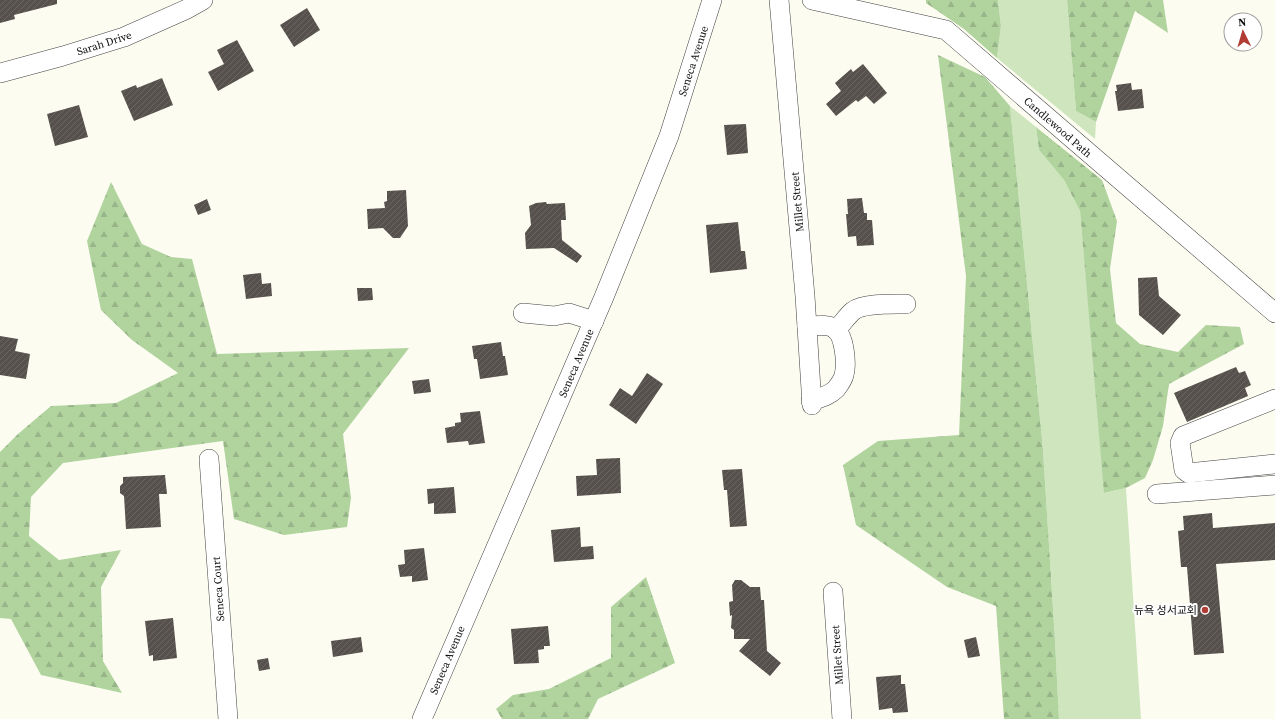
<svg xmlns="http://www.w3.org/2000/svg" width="1275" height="719" font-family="'Source Serif 4','Noto Sans KR',serif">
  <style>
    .grass { fill: #cee5be }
    .forest { fill: url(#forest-firs) }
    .building { fill: url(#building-hatch) }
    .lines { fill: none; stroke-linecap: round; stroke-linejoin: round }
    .minor-casing { stroke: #414141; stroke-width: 20 }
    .minor { stroke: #fff; stroke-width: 19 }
    .poi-dot { fill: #b03c35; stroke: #fff; stroke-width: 1.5 }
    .labels { text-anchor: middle; stroke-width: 4; stroke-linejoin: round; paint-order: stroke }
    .street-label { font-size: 11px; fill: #0e0e0e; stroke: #fff }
    .poi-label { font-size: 11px; fill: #0e0e0e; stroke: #fff; text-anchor: end }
  </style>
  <defs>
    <pattern id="forest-firs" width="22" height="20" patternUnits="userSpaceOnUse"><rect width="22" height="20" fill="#b1d49f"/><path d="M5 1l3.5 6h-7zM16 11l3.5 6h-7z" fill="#97b588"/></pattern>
    <pattern id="building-hatch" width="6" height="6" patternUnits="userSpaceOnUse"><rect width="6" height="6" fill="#56514c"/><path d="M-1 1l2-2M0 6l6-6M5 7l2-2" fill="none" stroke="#696561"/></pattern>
  </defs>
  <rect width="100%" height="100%" fill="#fdfcf1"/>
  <g class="grass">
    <path d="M998,0H1067L1076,111L1096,122L1095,139L997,58L1001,26Z"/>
    <path d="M1010,106L1036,127L1039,150L1064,180L1080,211L1105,493L1126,488L1141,719H1059L1055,640L1043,450Z"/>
  </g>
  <g class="forest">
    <path d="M926,0H998L1001,26L997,58L964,29L926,3Z"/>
    <path d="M1067,0H1163L1168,33L1135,11L1096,122L1076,111Z"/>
    <path d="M938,55L985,77L1010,106L1043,450L1055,640L1059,719H1004L996,606L947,587L856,525L843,465L878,441L959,435L966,276Z"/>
    <path d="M1036,127L1102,180L1117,221L1110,269L1116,323L1140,344L1178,352L1206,325L1240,327L1244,344L1169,384L1163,426L1153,460L1145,478L1126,488L1104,493L1080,211L1064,180L1039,150Z"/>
    <path d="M111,182L142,244L171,257L192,259L217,354L409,348L343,434L351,498L347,527L284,535L234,519L223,441L63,463L31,497L29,536L59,560L121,550L101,587L103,661L122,693L41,675L11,619L0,618V452L18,434L51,406L116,403L178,373L132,340L101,310L87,241Z"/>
    <path d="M646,577L675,663L598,699L588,719H502L496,709L513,695L549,689L611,658V607Z"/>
  </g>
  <g class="building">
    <path d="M0,0H57V4L14,15L15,19L0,23Z"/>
    <path d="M307,8L320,30L294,47L280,25Z"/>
    <path d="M237,40L254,71L218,91L208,72L224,64L217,50Z"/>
    <path d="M863,64L887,93L874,104L866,96L858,102L856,100L836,116L826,104L841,91L835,83L851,69L853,72Z"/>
    <path d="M162,78L173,105L134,121L121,91L136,85L137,88Z"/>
    <path d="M1131,83L1132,90L1142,89L1144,108L1118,111L1115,91H1117L1116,85Z"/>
    <path d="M79,105L88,137L55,146L47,114Z"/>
    <path d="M746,124L748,153L727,155L724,125Z"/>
    <path d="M406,190L408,226L400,238H393L383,228L368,229L367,209L385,208L384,202L387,201V191Z"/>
    <path d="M862,198L864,213H867V220H872L874,245L857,246L856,236L848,237L846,214H848L847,199Z"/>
    <path d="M207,199L211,210L198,215L194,205Z"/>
    <path d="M546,202L547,204L565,203L566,220H561L562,240L582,256L577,263L554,248L526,249L525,233L531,225L529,206L536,203Z"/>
    <path d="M738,222L741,251H745L747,269L710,273L706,225Z"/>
    <path d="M261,273L262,284L271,283L272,296L246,299L243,275Z"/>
    <path d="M1157,277L1159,296L1181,315L1163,335L1139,315L1138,278Z"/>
    <path d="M357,288H372L373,300L358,301Z"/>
    <path d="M0,336L18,339L15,351L30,354L26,379L0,375Z"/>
    <path d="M501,342L503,356H505L508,375L480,379L477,359H474L472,346Z"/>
    <path d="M1236,367L1239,373L1245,371L1251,385L1245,388L1248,396L1187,422L1174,393Z"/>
    <path d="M647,373L663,384L636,424L609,405L620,388L632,396Z"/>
    <path d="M429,379L431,392L414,394L412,381Z"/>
    <path d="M480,411L485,443L469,445L468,441L447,443L445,428L455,426V423L461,422L460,413Z"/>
    <path d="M620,458L621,493L577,496L576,476L597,475L596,459Z"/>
    <path d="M742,469L747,526L730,527L727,490H724L722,470Z"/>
    <path d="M165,475L167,494H159L161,527L126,529L124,496L120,493V486L123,483V477Z"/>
    <path d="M454,487L456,513L434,514V503L428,504L427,489Z"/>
    <path d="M1212,513L1213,528L1275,523V560L1216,564L1224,653L1194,655L1187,567H1181L1178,531L1184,530L1183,516Z"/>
    <path d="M580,527L581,547L593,546L594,559L554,562L551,530Z"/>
    <path d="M424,548L428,580L412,582V576L400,577L398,565L405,564L404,550Z"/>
    <path d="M735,580H741L750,587H760L761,600H764L767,651L781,663L770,676L739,651L750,639H734V630L731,628L732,615L730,616L729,602L733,601L732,585Z"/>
    <path d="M173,618L177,658L153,661V655L149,656L145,621Z"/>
    <path d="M548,626L550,646H544V649L538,650L539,663L514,664L511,629Z"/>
    <path d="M361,637L363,652L333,657L331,641Z"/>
    <path d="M976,637L980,656L968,658L964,640Z"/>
    <path d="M268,658L270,669L259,671L257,660Z"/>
    <path d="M901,675V684H905L908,712L893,713L892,708L879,710L876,677Z"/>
  </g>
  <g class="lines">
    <g class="minor-casing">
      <g id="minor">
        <path d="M779,0L805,296L812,405"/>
        <path d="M812,0L946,30L1275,313"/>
        <path d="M0,73L63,56L124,37L187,9L203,0"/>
        <path d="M523,313L554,316L569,313L594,321"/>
        <path d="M807,326C815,326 827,324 834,328C845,335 847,365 844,375C843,380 839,385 836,389C829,396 820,398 811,401"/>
        <path d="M836,330C842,324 847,316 853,311C863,303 893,304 906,304"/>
        <path d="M1275,399L1183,436L1180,443L1184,470L1188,473L1275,464"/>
        <path d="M209,459L228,719"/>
        <path d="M1157,494L1275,485"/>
        <path d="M833,592L842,719"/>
        <path d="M422,719L604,297L669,136L712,0"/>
      </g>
    </g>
    <use href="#minor" class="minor"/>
  </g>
  <circle class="poi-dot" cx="1205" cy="610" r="4"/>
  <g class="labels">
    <g class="street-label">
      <text transform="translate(104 43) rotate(-18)" y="4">Sarah Drive</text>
      <text transform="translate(693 61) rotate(-72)" y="4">Seneca Avenue</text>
      <text transform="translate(1058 127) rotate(41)" y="4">Candlewood Path</text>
      <text transform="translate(797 202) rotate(-95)" y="4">Millet Street</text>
      <text transform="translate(576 363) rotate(-67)" y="4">Seneca Avenue</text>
      <text transform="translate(218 589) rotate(-94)" y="4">Seneca Court</text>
      <text transform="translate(837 655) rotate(-94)" y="4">Millet Street</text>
      <text transform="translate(447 660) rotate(-67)" y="4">Seneca Avenue</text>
    </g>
    <g class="poi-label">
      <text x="1197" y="614">뉴욕 성서교회</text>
    </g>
  </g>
  <g transform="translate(1243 32) rotate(355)"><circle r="19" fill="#ffffff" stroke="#9f9f9f"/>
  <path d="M0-3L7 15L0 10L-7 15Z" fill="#b03c35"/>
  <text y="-6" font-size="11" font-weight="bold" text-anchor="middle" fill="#0e0e0e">N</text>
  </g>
</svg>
